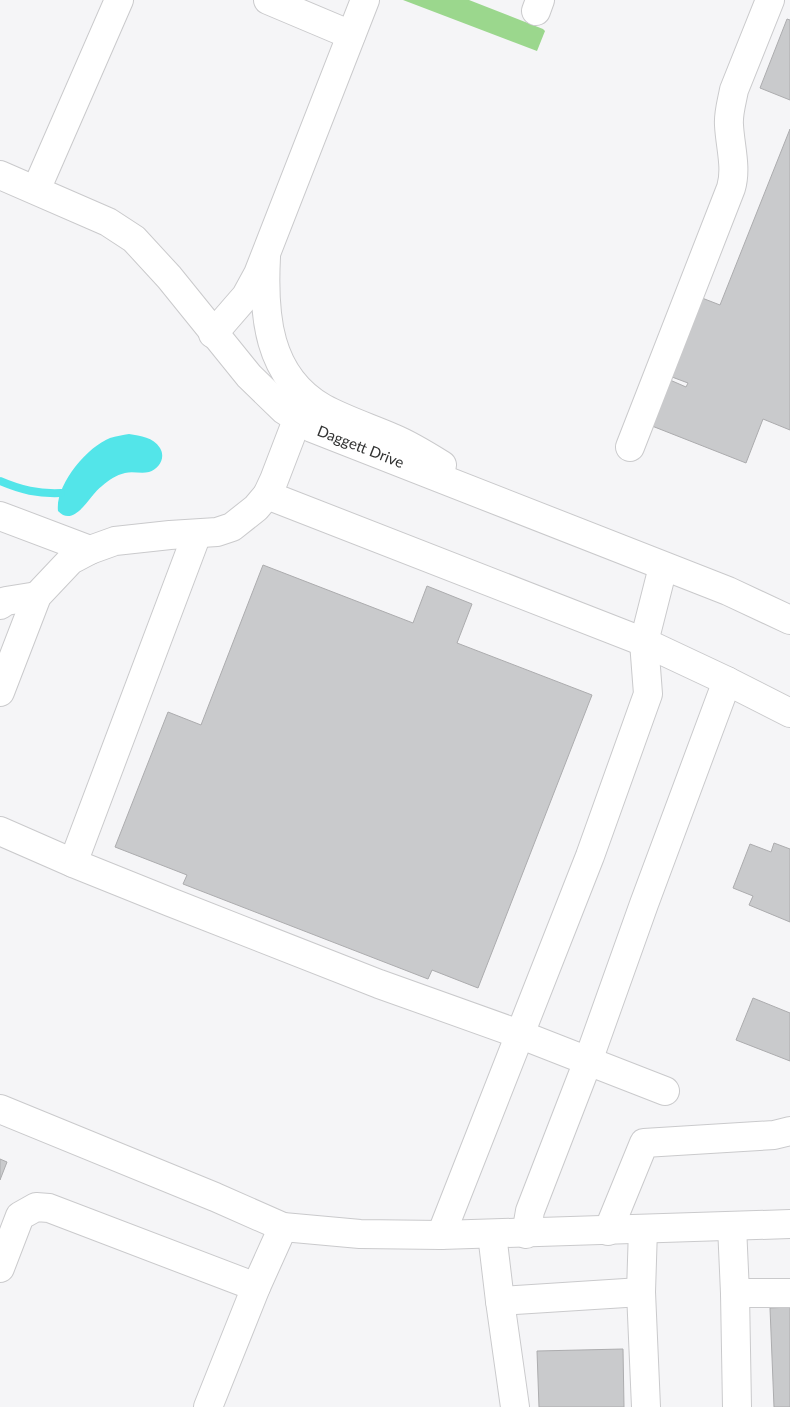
<svg xmlns="http://www.w3.org/2000/svg" width="790" height="1407" font-family="Lato,sans-serif">
  <style>
    .green { fill: #9bd78d }
    .water { fill: #53e5e9 }
    .lines { fill: none; stroke-linecap: round; stroke-linejoin: round }
    .stream { stroke: #53e5e9; stroke-width: 8 }
    .building { fill: #c9cacc; stroke: #acacae }
    .minor-casing { stroke: #cacacc; stroke-width: 30 }
    .minor { stroke: #fff; stroke-width: 28 }
    .labels { text-anchor: middle; stroke-width: 4.5; stroke-linejoin: round; paint-order: stroke }
    .street-label { font-size: 15px; fill: #323333; stroke: #fff }
  </style>
  <rect width="100%" height="100%" fill="#f5f5f7"/>
  <path class="green" d="M403,0H469L543,29L545,31L537,51Z"/>
  <path class="water" d="M129,434C141,436 153,437 160,448C166,458 159,469 149,472C141,474 133,471 125,473C116,475 109,480 102,486C90,494 75,529 58,511C55,485 87,447 110,438C116,436 123,435 129,434Z"/>
  <g class="lines">
    <path class="stream" d="M0,481C21,490 38,494 61,493"/>
  </g>
  <g class="building">
    <path d="M787,19L790,20V100L760,88Z"/>
    <path d="M790,129V430L763,419L746,463L652,426L670,380L686,387L688,383L672,377L702,298L720,305Z"/>
    <path d="M263,565L413,623L427,586L472,604L457,643L592,695L478,988L432,970L428,979L183,884L187,875L115,847L168,712L201,725Z"/>
    <path d="M774,843L790,849V922L749,905L753,896L733,888L750,844L771,852Z"/>
    <path d="M753,998L790,1013V1061L736,1040Z"/>
    <path d="M0,1159L7,1162L0,1180Z"/>
    <path d="M790,1307V1407H774L770,1308Z"/>
    <path d="M623,1349L624,1407H539L537,1351Z"/>
  </g>
  <g class="lines">
    <g class="minor-casing">
      <g id="minor">
        <path d="M268,0L351,35"/>
        <path d="M536,11L540,0"/>
        <path id="s1" d="M0,175L108,222L134,239L169,277L249,376L284,410L312,428L728,591L790,620"/>
        <path d="M36,190L119,0"/>
        <path d="M266,257C263,314 267,376 323,408C345,420 370,428 393,438C410,445 426,455 442,465"/>
        <path d="M213,334L246,296L258,274L365,0"/>
        <path d="M630,447L731,188C737,168 730,146 729,125C728,114 732,101 734,90L770,0"/>
        <path d="M0,516L90,550"/>
        <path d="M0,605L6,601L37,596"/>
        <path d="M727,681L790,713"/>
        <path d="M0,692L37,596L71,560L90,550L115,541L170,535L217,532L232,527L256,508L267,495L274,480L297,420"/>
        <path d="M0,831L73,863L170,902L379,984L519,1034L588,1061L644,904L727,681L644,642L267,495"/>
        <path d="M73,863L197,534"/>
        <path d="M0,1109L215,1197L283,1227L360,1234L441,1235L790,1224"/>
        <path d="M732,1226L735,1293L737,1407"/>
        <path d="M643,1229L641,1292L646,1407"/>
        <path d="M608,1231L644,1143L774,1135L790,1131"/>
        <path d="M492,1234L500,1301L515,1407"/>
        <path d="M526,1234L530,1211L588,1061L665,1091"/>
        <path d="M441,1235L590,856L648,694L644,642L663,567"/>
        <path d="M0,1268L20,1216L36,1207L49,1208L256,1287"/>
        <path d="M735,1293H790"/>
        <path d="M500,1301L641,1292"/>
        <path d="M208,1407L256,1287L283,1227"/>
      </g>
    </g>
    <use href="#minor" class="minor"/>
  </g>
  <g class="labels">
    <g class="street-label">
      <text dy="5" stroke="none"><textPath href="#s1" startOffset="462">Daggett Drive</textPath></text>
    </g>
  </g>
</svg>
